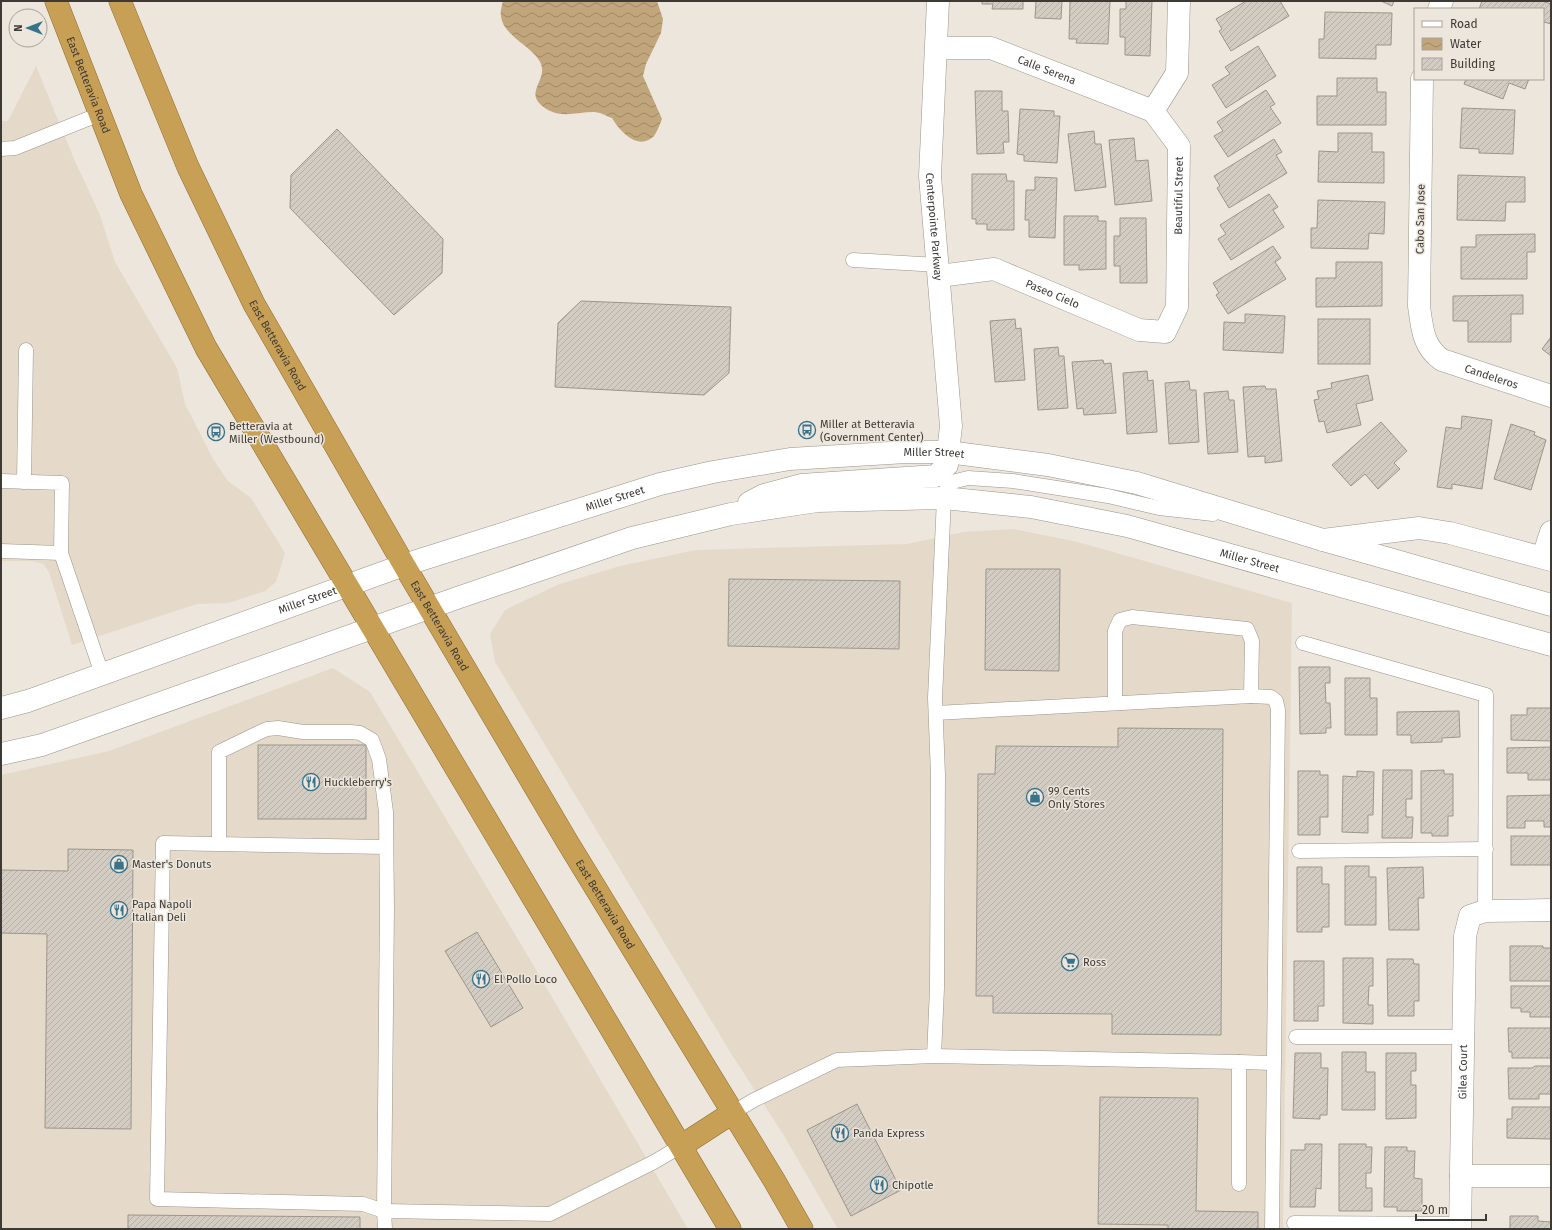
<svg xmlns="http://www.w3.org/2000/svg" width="1552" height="1230" font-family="'Fira Sans',sans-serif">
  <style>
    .built { fill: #e5dac9 }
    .water { fill: url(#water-waves) }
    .building { fill: url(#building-hatch); stroke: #9b958b }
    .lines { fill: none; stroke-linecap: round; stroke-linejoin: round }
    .service-casing { stroke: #9a948a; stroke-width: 15 }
    .minor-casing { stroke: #9a948a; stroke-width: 23 }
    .tertiary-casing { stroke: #9a948a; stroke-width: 23 }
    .trunk-casing { stroke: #8e6d30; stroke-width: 23 }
    .service { stroke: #fff; stroke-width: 14 }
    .minor { stroke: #fff; stroke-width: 22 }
    .tertiary { stroke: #fff; stroke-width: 22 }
    .trunk { stroke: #c7a056; stroke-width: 22 }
    .labels { text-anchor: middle; stroke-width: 3; stroke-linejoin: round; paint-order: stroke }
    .street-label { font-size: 11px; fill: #3d3a36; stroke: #ede6dc }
    .poi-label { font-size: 11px; fill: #3d3a36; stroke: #ede6dc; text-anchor: start }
  </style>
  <defs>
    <pattern id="water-waves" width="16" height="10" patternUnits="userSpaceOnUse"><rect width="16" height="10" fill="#c1a67c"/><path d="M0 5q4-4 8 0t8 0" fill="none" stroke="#9e8866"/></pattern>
    <pattern id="building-hatch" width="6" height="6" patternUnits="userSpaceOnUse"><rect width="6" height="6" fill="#d3ccc2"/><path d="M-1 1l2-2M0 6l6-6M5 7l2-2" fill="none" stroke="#b6b0a7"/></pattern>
  </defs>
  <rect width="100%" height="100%" fill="#ede6dc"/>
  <g class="built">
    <path d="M36,66L74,159L100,215L115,262L177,368L185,404L213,459L228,481L251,498L285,553L276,582L265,591L228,603L197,604L72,645L49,572L43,564L31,561H1V121H8Z"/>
    <path d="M1013,529L1078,542L1292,603L1283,1229H838L783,1134L732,1055L495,662L490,634L505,610L557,585L620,566L696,550L907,544L964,532Z"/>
    <path d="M333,668L370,692L522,946L688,1229H1V775L109,751Z"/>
  </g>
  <path class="water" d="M503,1H657L663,19L661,33L646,64L643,76L662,119C660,124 657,132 654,136C638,152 619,130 612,118C606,116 600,112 594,112C575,112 558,120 541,105C527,93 544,81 542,68C540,49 503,38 501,16C500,12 502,5 503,1Z"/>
  <g class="building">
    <path d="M982,1H1023V9H992L993,4H982Z"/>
    <path d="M1036,1H1062L1061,19L1035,18Z"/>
    <path d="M1070,1H1110L1108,44L1076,43L1077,39H1069Z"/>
    <path d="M1126,1H1152L1150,56L1125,55V37H1120V9H1126Z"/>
    <path d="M1246,1H1280L1289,16L1231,51L1219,31L1222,29L1216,19Z"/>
    <path d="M1381,1H1394L1392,6Z"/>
    <path d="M1482,1H1542L1551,4V24L1544,22L1543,26V9H1479Z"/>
    <path d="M1325,12L1392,13L1391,45H1376V59L1319,58V39H1324Z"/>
    <path d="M1258,46L1276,76L1226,108L1212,85L1230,74L1225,67Z"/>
    <path d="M1337,78H1377V92H1386V125H1317V96H1337Z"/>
    <path d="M1466,79H1529L1525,89L1509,83L1503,99L1464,84Z"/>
    <path d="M1266,90L1275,104L1270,107L1281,123L1228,157L1214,136L1223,131L1217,122Z"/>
    <path d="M975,91H1002V111H1008L1009,142H1003L1004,153L977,154Z"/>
    <path d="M1462,108L1515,110L1513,154L1479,153V149L1460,148Z"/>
    <path d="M1020,109L1054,111V116H1060L1057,163L1024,161V155L1017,154Z"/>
    <path d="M337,129L443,239L442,273L394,315L290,208L291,175Z"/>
    <path d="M1094,131L1095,144H1101L1106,187L1075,191L1068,134Z"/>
    <path d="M1338,133H1372V152H1384V183L1318,182L1319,151L1338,152Z"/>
    <path d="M1134,138L1136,161L1148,160L1152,201L1115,205L1109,140Z"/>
    <path d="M1274,139L1282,152L1276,155L1287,173L1229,208L1217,188L1220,186L1214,176Z"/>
    <path d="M972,174H1006L1007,181H1014V230H987V224H976V219H972Z"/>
    <path d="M1458,175L1525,177V202H1506L1505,221L1457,220Z"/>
    <path d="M1035,177L1057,178L1055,238L1029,237V220H1025L1026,190H1035Z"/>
    <path d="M1269,194L1278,207L1273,210L1284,227L1231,260L1218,239L1226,234L1220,225Z"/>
    <path d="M1318,200L1385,202L1384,234L1369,233L1368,249L1311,248V228H1317Z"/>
    <path d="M1064,216H1098V221H1106V269L1079,270V265H1064Z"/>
    <path d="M1120,218H1146L1147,283H1120V266H1114V236H1120Z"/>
    <path d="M1535,234V252H1527V279H1461V247H1476V235Z"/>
    <path d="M1273,246L1281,258L1275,262L1286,279L1228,314L1216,295L1219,293L1213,283Z"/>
    <path d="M1336,262H1382V306L1316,307V278H1336Z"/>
    <path d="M1523,295V314H1511V342H1468V321H1453V296Z"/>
    <path d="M581,301L731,307L729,373L704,395L555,387L558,323Z"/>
    <path d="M1245,314L1285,316L1283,353L1223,350L1224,322L1245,323Z"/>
    <path d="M1015,319L1016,329L1021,328L1025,380L995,382L990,321Z"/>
    <rect x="1318" y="319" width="52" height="45"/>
    <path d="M1551,337V356L1542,349Z"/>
    <path d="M1058,347L1059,356H1064L1068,408L1038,410L1034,349Z"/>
    <path d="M1103,360L1104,364L1111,363L1116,413L1084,415L1083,408L1077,409L1072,362Z"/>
    <path d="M1147,371L1148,381L1153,380L1157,432L1127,434L1123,373Z"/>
    <path d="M1368,375L1373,400L1356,404L1361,425L1327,433L1324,421L1319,422L1314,400L1319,399L1317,391L1332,388L1331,383Z"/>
    <path d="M1189,381L1190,390H1196L1199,442L1169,444L1165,383Z"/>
    <path d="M1265,386L1266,389H1276L1282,461L1265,463V456L1248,457L1243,387Z"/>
    <path d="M1228,391L1229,400H1234L1238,452L1208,454L1204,393Z"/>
    <path d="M1462,416L1492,420L1482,489L1452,484V489L1437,487L1446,427L1461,429Z"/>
    <path d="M1381,422L1407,451L1394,463L1400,469L1378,489L1365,474L1351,486L1332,465Z"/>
    <path d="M1511,424L1535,432L1534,435L1546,440L1531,490L1494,479Z"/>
    <path d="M986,569H1060L1059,671L985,670Z"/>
    <path d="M729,579L900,581L899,649L728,646Z"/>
    <path d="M1299,667H1330V683H1325L1326,703H1330L1331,728H1326V733L1300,734Z"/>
    <path d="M1345,678H1370V698H1377V735H1345Z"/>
    <path d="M1527,708H1551V741L1511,740V715H1527Z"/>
    <path d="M1459,711L1460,737L1442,738V742L1411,743V735H1397V712Z"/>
    <path d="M1118,728L1223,729L1221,1035L1112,1034V1014L993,1013V996H976L978,774H995L996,746L1118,747Z"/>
    <rect x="258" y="745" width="108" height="74"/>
    <path d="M1551,747V780H1528V773H1507V748Z"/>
    <path d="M1383,770H1412V799H1406V817H1413L1412,838H1382Z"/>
    <path d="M1444,770V774H1453V816H1448V836H1432V833H1421V771Z"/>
    <path d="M1298,771H1320V775H1328V817H1320V835H1298Z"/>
    <path d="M1357,771L1374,772L1373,815H1368V833L1342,832L1343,776L1357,777Z"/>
    <path d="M1551,795V827H1544V821H1525V828H1507V796Z"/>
    <rect x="1511" y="836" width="40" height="29"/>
    <path d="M68,849L133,850L131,1129L45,1128L47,934L1,933V870L68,871Z"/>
    <path d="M1345,866H1369V877H1376V925H1345Z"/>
    <path d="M1297,867H1322V884H1329V927H1322V932H1297Z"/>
    <path d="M1423,867L1424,898H1418L1419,930H1389L1387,868Z"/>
    <path d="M477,932L523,1008L491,1027L445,951Z"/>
    <path d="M1510,946H1543V948H1551V981H1510Z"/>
    <path d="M1343,958H1373V986H1369L1368,1005H1373V1024L1343,1023Z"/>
    <path d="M1387,959H1413L1414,964H1419V1001H1414V1016H1388Z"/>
    <path d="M1294,961H1324V1006H1318V1021H1294Z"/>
    <path d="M1511,986H1551V1017H1530V1012H1521V1008H1511Z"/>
    <path d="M1508,1028H1551V1058H1512V1052H1509Z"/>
    <path d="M1342,1052H1366V1072H1375V1110H1342Z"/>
    <path d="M1295,1053H1321V1068H1328L1327,1115H1320V1119L1293,1118Z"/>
    <path d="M1386,1053H1416V1071H1411V1085H1416V1118L1386,1119Z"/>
    <path d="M1535,1066H1551V1094H1539V1099H1509L1508,1068H1532Z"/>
    <path d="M1100,1097L1198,1098L1196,1211L1258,1212V1229H1168V1225L1098,1224Z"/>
    <path d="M857,1104L901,1190L851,1216L807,1130Z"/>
    <path d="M1512,1107H1551V1139L1507,1138V1119H1512Z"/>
    <path d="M1305,1144H1322L1321,1189L1316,1188L1315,1207H1290L1291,1150H1305Z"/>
    <path d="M1339,1144H1366V1147H1372L1371,1173H1366V1188H1372V1211H1339Z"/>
    <path d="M1385,1147H1407V1151H1415L1414,1178L1422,1179V1211H1397V1207H1384Z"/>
    <path d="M128,1215L360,1217V1229H128Z"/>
    <path d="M1510,1216H1538V1221L1551,1222V1229H1510Z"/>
  </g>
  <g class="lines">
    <g class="service-casing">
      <g id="service">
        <path d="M1,149L15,148L100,114"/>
        <path d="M853,260L938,265"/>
        <path d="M1,481L62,483L61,553L102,674"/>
        <path d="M24,482L26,350"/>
        <path d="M1,551L61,553"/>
        <path d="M1303,643L1486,695L1485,911"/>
        <path d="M1251,696L1271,697L1276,701L1278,710L1272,1229"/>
        <path d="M936,713L1251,696L1252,641L1247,629L1132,617L1120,620L1115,631V703"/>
        <path d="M219,844V752L256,734L267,729L278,728L303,732H351L360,733L372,740L379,759L386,812L387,909L384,1211L363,1204L157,1199L163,843L386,847"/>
        <path d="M1299,851L1486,849"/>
        <path d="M1296,1037H1464"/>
        <path d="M934,1056L937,988L938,775L935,698L944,498L947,488L952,482L968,478L1013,481L1108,496L1159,508L1213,514"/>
        <path d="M1239,1062L1274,1063"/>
        <path d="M732,1113L754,1100L837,1060L934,1056L1239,1062V1184"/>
        <path d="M1294,1223L1460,1224"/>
        <path d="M385,1229L384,1211L550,1214L654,1162L681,1146"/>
      </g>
    </g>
    <g class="minor-casing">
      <g id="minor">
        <path id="s1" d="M938,1L930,176L951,426L948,452"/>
        <path d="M1439,9L1442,1"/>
        <path id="s2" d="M937,48H991L1153,111"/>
        <path id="s3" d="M1422,79L1419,306C1422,328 1423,347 1442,360L1551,396"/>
        <path id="s4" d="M939,276L994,269L1139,330L1165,332L1177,307L1179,146L1153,111L1177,73L1179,1"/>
        <path d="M1323,540L1419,528L1450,533L1551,560"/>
        <path d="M1543,557L1551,532"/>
        <path d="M1461,1176H1551"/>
        <path id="s5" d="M1460,1229L1465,936L1470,916L1485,911L1551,910"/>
      </g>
    </g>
    <g class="tertiary-casing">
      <g id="tertiary">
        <path d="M749,503L764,495L801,485L936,476L947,465L948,452"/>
        <path id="s6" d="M1,708L28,701L404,565L660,484L713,472L790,459L906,452H948L1048,465L1137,483L1323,540L1551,605"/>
        <path id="s7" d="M1,754L42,745L457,598L632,538L731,514L817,501L944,498L1031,507L1127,526L1551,645"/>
      </g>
    </g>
    <g class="trunk-casing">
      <g id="trunk">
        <path id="s8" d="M56,1L131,194L206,348L730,1229"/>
        <path id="s9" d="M120,1L188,167L254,304L404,565L568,843L774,1180L802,1229"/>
        <path d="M681,1146L732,1113"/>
      </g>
    </g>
    <use href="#service" class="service"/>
    <use href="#minor" class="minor"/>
    <use href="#tertiary" class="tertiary"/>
    <use href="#trunk" class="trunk"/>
  </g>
  <defs>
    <g id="bus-ring" transform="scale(0.9)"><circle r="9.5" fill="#ede6dc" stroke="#38728b" stroke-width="1.5"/><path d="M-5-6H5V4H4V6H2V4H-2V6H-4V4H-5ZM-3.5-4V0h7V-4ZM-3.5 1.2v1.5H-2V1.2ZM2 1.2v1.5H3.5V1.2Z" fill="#38728b"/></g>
    <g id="restaurant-ring" transform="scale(0.9)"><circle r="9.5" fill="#ede6dc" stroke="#38728b" stroke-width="1.5"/><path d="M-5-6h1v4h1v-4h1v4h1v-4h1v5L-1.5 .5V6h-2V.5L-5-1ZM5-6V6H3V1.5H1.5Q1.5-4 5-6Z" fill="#38728b"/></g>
    <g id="shop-ring" transform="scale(0.9)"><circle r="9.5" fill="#ede6dc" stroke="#38728b" stroke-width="1.5"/><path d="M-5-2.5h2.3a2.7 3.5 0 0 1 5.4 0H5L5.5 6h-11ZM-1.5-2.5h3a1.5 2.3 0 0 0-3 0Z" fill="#38728b"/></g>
    <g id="supermarket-ring" transform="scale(0.9)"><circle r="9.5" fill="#ede6dc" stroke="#38728b" stroke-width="1.5"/><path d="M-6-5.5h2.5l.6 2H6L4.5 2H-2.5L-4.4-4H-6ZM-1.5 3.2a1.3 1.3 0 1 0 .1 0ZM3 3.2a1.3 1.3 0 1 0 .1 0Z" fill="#38728b"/></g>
  </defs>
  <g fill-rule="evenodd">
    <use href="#bus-ring" x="807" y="430"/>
    <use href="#bus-ring" x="216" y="432"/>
    <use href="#restaurant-ring" x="311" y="782"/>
    <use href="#shop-ring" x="1035" y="797"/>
    <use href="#shop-ring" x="119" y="864"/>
    <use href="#restaurant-ring" x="119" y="910"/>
    <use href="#supermarket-ring" x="1070" y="962"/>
    <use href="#restaurant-ring" x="481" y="979"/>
    <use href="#restaurant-ring" x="840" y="1133"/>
    <use href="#restaurant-ring" x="879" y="1185"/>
  </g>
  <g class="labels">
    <g class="street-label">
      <text dy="4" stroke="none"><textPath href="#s2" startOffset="114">Calle Serena</textPath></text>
      <text dy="4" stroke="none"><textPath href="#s8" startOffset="90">East Betteravia Road</textPath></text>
      <text dy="4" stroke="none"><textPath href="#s4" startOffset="378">Beautiful Street</textPath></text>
      <text transform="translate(1420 219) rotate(-89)" y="4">Cabo San Jose</text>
      <text dy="4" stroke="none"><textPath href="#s1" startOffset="226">Centerpointe Parkway</textPath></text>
      <text dy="4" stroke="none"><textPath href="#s4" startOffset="119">Paseo Cielo</textPath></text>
      <text dy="4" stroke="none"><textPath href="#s9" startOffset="379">East Betteravia Road</textPath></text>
      <text dy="4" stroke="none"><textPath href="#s3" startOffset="340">Candeleros</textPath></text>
      <text dy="4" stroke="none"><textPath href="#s6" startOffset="973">Miller Street</textPath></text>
      <text dy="4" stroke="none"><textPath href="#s6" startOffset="649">Miller Street</textPath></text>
      <text dy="4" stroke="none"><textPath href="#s7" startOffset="1296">Miller Street</textPath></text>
      <text dy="4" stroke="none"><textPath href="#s6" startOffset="325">Miller Street</textPath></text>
      <text dy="4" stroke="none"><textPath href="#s9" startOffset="703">East Betteravia Road</textPath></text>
      <text dy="4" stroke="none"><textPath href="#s9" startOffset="1027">East Betteravia Road</textPath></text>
      <text dy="4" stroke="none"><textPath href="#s5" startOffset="157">Gilea Court</textPath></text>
    </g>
    <g class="poi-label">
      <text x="820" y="428">Miller at Betteravia<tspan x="820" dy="13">(Government Center)</tspan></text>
      <text x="229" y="430">Betteravia at<tspan x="229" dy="13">Miller (Westbound)</tspan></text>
      <text x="324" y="786">Huckleberry's</text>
      <text x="1048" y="795">99 Cents<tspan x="1048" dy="13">Only Stores</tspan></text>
      <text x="132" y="868">Master's Donuts</text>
      <text x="132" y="908">Papa Napoli<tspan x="132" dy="13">Italian Deli</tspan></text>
      <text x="1083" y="966">Ross</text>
      <text x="494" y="983">El Pollo Loco</text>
      <text x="853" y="1137">Panda Express</text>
      <text x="892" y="1189">Chipotle</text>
    </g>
  </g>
  <rect width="1552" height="1230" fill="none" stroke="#3d3a36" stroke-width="4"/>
  <rect x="1414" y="8" width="130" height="72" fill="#ede6dc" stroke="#a7a19a"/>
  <rect x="1422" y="21" width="20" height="6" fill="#ffffff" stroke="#a7a19a"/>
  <text x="1450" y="28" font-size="12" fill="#3d3a36">Road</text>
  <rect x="1422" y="38" width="20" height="12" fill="url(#water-waves)" stroke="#a7a19a"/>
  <text x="1450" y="48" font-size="12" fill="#3d3a36">Water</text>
  <rect x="1422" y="58" width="20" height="12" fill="url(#building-hatch)" stroke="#a7a19a"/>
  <text x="1450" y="68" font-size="12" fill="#3d3a36">Building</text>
  <g transform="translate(28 28) rotate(270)"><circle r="19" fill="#ede6dc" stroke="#a7a19a"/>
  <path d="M0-3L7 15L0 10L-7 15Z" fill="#38728b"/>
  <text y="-6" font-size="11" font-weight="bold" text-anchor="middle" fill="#3d3a36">N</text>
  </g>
  <path d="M1416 1214v6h70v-6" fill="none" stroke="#3d3a36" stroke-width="2"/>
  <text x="1422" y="1214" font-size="12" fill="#3d3a36" stroke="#ede6dc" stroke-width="3" paint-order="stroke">20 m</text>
</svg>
